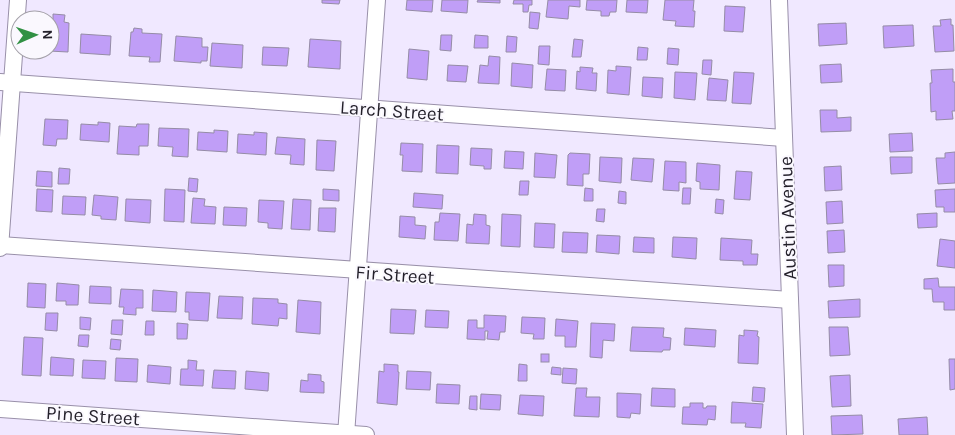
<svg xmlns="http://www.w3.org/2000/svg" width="955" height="435" font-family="Karla,sans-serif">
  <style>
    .building { fill: #c09ef7; stroke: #958ca6 }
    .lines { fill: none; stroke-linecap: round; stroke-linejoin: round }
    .minor-casing { stroke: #9990a9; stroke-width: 18 }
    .minor { stroke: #fff; stroke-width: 16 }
    .labels { text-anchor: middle; stroke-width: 4; stroke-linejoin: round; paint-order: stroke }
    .street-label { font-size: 19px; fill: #221f29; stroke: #faf8fe }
  </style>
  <rect width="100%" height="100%" fill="#f0e8ff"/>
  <g class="building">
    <path d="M322,0H340L339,4L322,3Z"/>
    <path d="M407,0H433L432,12L406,10Z"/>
    <path d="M442,0H468L467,13L441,11Z"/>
    <path d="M478,0H500V3L477,2Z"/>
    <path d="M514,0H532V5H529L528,12H523V4H513Z"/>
    <path d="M548,0H580V7L569,6L568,19L546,17Z"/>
    <path d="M587,0H617L616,12H610L609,16H601V11L586,10Z"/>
    <path d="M627,0H648L647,13L626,12Z"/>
    <path d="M665,0H694L693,11H695L694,27L675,26L676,21L663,20Z"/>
    <path d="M725,6L745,7L743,32L724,31Z"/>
    <path d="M530,12L540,13L538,29L529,28Z"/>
    <path d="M53,14L65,15L64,22L69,23L68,52L49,51L50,24L53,22Z"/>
    <path d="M951,19V25H953L954,51L935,52L933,26H941L940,20Z"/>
    <path d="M846,23L847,44L819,46L818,24Z"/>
    <path d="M913,25L914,46L884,48L883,26Z"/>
    <path d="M134,28L142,29V33L162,34L160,62H149L150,57L129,56L131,32H133Z"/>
    <path d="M81,34L111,36L110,55L80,53Z"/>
    <path d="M441,35H452L451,51L440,50Z"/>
    <path d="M475,35L488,36V48H474Z"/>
    <path d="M176,36L202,38V47H208L207,61H201V63L174,61Z"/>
    <path d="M507,36L517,37L516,52H506Z"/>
    <path d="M310,39L341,41L340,69L308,67Z"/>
    <path d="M574,39L583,40L581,57H572Z"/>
    <path d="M212,43L243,45L242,68L210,66Z"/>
    <path d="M539,46H550L549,65L538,64Z"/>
    <path d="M263,47L289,48L287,66L262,65Z"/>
    <path d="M638,47L648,48L647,60H637Z"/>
    <path d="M668,48L679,49L678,65L667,64Z"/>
    <path d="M409,49L429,51L427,80L407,78Z"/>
    <path d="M489,56L500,57L499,84L478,83L480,65L488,66Z"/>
    <path d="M703,60H712L711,75L702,74Z"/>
    <path d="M512,63L533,65L532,88L511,86Z"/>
    <path d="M841,64L842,82L821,83L820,65Z"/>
    <path d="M448,65L468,66L466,82L447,81Z"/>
    <path d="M616,66L631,67L629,95L607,93L608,70L616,71Z"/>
    <path d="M580,67L593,68L592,73H597L596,91L576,89L577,71L580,72Z"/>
    <path d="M547,69L566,70L565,91L545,90Z"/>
    <path d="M953,69V82H955V111H952L953,119L936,120V111L931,112L930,83H932L931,70Z"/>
    <path d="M675,72L697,73L695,100L674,98Z"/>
    <path d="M734,72L754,73L751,104L732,103Z"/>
    <path d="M643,77L663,78L662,98L642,96Z"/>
    <path d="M709,78L728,80L726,101L707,100Z"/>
    <path d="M820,110H837V118L851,117V131L821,132Z"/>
    <path d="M45,119L68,120L67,139H57L56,146L43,145Z"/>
    <path d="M98,122L110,123L109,142L80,140L81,124L98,125Z"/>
    <path d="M137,124H149L148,146H139V155L117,154L119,126L136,127Z"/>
    <path d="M159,128L189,129L188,157L172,156L173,147L158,146Z"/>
    <path d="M214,130L228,131L227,152L197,150L198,132L214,133Z"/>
    <path d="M254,132L267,133L266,155L237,153L238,134L254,135Z"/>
    <path d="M912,133L913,151L890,152L889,134Z"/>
    <path d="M277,137L305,139L304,165L290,164L291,155L275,154Z"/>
    <path d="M317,140L336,141L334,171L316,170Z"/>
    <path d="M401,143L423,144L422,172L402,171L403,155H400Z"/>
    <path d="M437,145L459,146L458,174L436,173Z"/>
    <path d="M471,148L492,149L491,169H484V166L470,165Z"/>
    <path d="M505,151L524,152L523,169L504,168Z"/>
    <path d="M955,152V183L938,184L936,158H945V153Z"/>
    <path d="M535,153L557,155L555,178L534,177Z"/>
    <path d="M570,153L590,154L589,174H583V186L567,185L568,155Z"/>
    <path d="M600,157L622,158L621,183L599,181Z"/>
    <path d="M890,157H912V173L891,174Z"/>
    <path d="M633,158L654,159L652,182L631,180Z"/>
    <path d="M665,161L686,162V183L679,182V191L663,190Z"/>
    <path d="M697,163L720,165L719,190L700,189V182L696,181Z"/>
    <path d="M841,166L842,190L825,191L824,167Z"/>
    <path d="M59,168L70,169L69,184H58Z"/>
    <path d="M37,171L52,172V187L36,186Z"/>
    <path d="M736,171L752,172L750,200L734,199Z"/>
    <path d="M189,178L198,179L197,192L188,191Z"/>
    <path d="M520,181H529L528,195H519Z"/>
    <path d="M585,188L593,189V201H584Z"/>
    <path d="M683,188H691L690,204H682Z"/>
    <path d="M37,189L53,190L52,212L36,211Z"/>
    <path d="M165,189L185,190L184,222L164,221Z"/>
    <path d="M323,189L339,190V201L323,200Z"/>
    <path d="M955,189V212H944V207H936L935,190Z"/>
    <path d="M619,191L626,192V204L618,203Z"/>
    <path d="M414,193L443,195L442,209L413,207Z"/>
    <path d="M94,195L118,197L116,220L101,219V216L92,215Z"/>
    <path d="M63,196L86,197L85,215L62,214Z"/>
    <path d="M193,198L205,199L204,206L216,207L215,224L191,223Z"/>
    <path d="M126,199L151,200L150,223L125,221Z"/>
    <path d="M293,199L311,200L310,230L291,229Z"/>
    <path d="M716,199L724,200L723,214L715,213Z"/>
    <path d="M259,200L284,201L282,229L268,228V223L258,222Z"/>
    <path d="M842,201L843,223L827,224L826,202Z"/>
    <path d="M224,207L247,208L246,226L223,225Z"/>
    <path d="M319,208H336L335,232L318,231Z"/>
    <path d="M597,209H605L604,222L596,221Z"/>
    <path d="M440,213L460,214L458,241L434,240L435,222H439Z"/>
    <path d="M937,213V227L918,228L917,214Z"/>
    <path d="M474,214L486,215V225L490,226L489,244L466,243L467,224L473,225Z"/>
    <path d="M502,214L521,215L520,247L501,246Z"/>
    <path d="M400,216L415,217V225L426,226L425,239L399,237Z"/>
    <path d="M535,223L555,224L554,248L534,247Z"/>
    <path d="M844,230L845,252L828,253L827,231Z"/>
    <path d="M563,232L588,233L587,253L562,252Z"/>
    <path d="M597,235L620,236L619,254L596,252Z"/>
    <path d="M634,237L654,238V253L633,252Z"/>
    <path d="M673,237L697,238L696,259L672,257Z"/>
    <path d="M721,238L752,240L751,254H758L757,265H743V261L720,260Z"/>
    <path d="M940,239L955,241V268L937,266Z"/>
    <path d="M828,265H844V286L829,287Z"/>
    <path d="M938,278L939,287H955V310H944V302H933L932,289H924V279Z"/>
    <path d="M28,283L46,284L45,308L27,307Z"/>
    <path d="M57,283L79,285L78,305H66V301H56Z"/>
    <path d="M90,286L111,287V304L89,303Z"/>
    <path d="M121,289L143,290V308H136V315L123,314L124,307H119Z"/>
    <path d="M153,290L177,292L176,312L152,311Z"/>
    <path d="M186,292L210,293L208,321L189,320V312H185Z"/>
    <path d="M219,296L243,297L242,319L217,318Z"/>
    <path d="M253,298L278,299V303L287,304V319L279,318L278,326L252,324Z"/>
    <path d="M860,299V317L829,318L828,301Z"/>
    <path d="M298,300L321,302L320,334L296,332Z"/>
    <path d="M391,309L416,310L414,334L390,333Z"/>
    <path d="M426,310L449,311L448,328L425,327Z"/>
    <path d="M46,313H58L57,331L45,330Z"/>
    <path d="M484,315L506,316L505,332H500L499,340L487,339L488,331H485V340L467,339L468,320H477V328H484Z"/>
    <path d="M80,317L91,318L90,330L80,329Z"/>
    <path d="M522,317L545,318L544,339H533L534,334L521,333Z"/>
    <path d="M556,319L578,321L576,347H565V336H555Z"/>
    <path d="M112,320H123L122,335L111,334Z"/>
    <path d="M146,321H154V335H145Z"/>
    <path d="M177,323L188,324L187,339H177Z"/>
    <path d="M591,323L615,324L614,341L603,340L602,358L590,357Z"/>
    <path d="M632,327L664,328L663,337L671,338L670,350H663L662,352L630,351Z"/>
    <path d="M829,327H848L850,355L830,356Z"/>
    <path d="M685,328L716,330L715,347L684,345Z"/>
    <path d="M744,330L758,331L757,336L759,337L758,364L738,363L739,335L744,336Z"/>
    <path d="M79,335H89L88,347L78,346Z"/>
    <path d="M24,337L43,338L41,376L22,375Z"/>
    <path d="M111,339L121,340L120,350L110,349Z"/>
    <rect x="541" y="354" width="8" height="8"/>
    <path d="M51,357L74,359L73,376L50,375Z"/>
    <path d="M116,358L138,359L137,382L115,381Z"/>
    <path d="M949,359H955V389L950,390Z"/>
    <path d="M83,360L106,361L105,379L82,378Z"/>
    <path d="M188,360L197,361L196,370H204L203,386L180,385L181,369H188Z"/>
    <path d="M384,364L398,365V372H399L397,405L377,403L379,371L384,372Z"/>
    <path d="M519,364L527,365V381H518Z"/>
    <path d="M148,365L171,367L170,384L147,382Z"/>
    <path d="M552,367L561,368V375L551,374Z"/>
    <path d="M563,368L577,369L576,384L562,383Z"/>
    <path d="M214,370L236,371L235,389L212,388Z"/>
    <path d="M246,371L269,373L268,391L245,389Z"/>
    <path d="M407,371L431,372L430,390L406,389Z"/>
    <path d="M308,374L321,375V381L324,382V393L300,392L301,380L308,381Z"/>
    <path d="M850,375L851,406L832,407L830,376Z"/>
    <path d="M437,384L460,385L459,404L436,403Z"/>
    <path d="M753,387L765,388L764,402L752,401Z"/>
    <path d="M576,388H587L586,397H600L599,417L574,416Z"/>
    <path d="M652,388L675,389V407L651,406Z"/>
    <path d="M617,393L641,394L640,414L631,413L630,418L617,417Z"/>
    <path d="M481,394L501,395L500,410L480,409Z"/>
    <path d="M520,395L544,396L543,416L518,414Z"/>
    <path d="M470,396H477V410L469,409Z"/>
    <path d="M732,402L763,404L761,428L745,427L746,423H731Z"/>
    <path d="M690,403H703V408H706L707,406H716L715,420L708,419L707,425L682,424L683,407H690Z"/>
    <path d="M862,415L863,434L832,435L831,416Z"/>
    <path d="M927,417L928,435H899L898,419Z"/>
  </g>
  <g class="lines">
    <g class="minor-casing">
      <g id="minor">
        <path d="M779,0L795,435"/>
        <path d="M0,82L784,138"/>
        <path d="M0,245L790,300"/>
        <path d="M0,248L18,0"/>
        <path d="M0,409L366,435"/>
        <path d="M346,435L377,0"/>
      </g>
    </g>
    <use href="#minor" class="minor"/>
  </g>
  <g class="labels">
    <g class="street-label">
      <text transform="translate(392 110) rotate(4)" y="7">Larch Street</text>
      <text transform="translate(787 218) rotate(-92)" y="7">Austin Avenue</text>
      <text transform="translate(395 274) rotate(4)" y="7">Fir Street</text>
      <text transform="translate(93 415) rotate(4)" y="7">Pine Street</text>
    </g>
  </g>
  <g transform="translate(35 35) rotate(88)"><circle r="24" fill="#faf8fe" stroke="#a4a1a9"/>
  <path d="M0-4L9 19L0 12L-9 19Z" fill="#319144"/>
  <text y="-8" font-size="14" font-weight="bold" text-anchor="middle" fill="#221f29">N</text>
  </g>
</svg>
